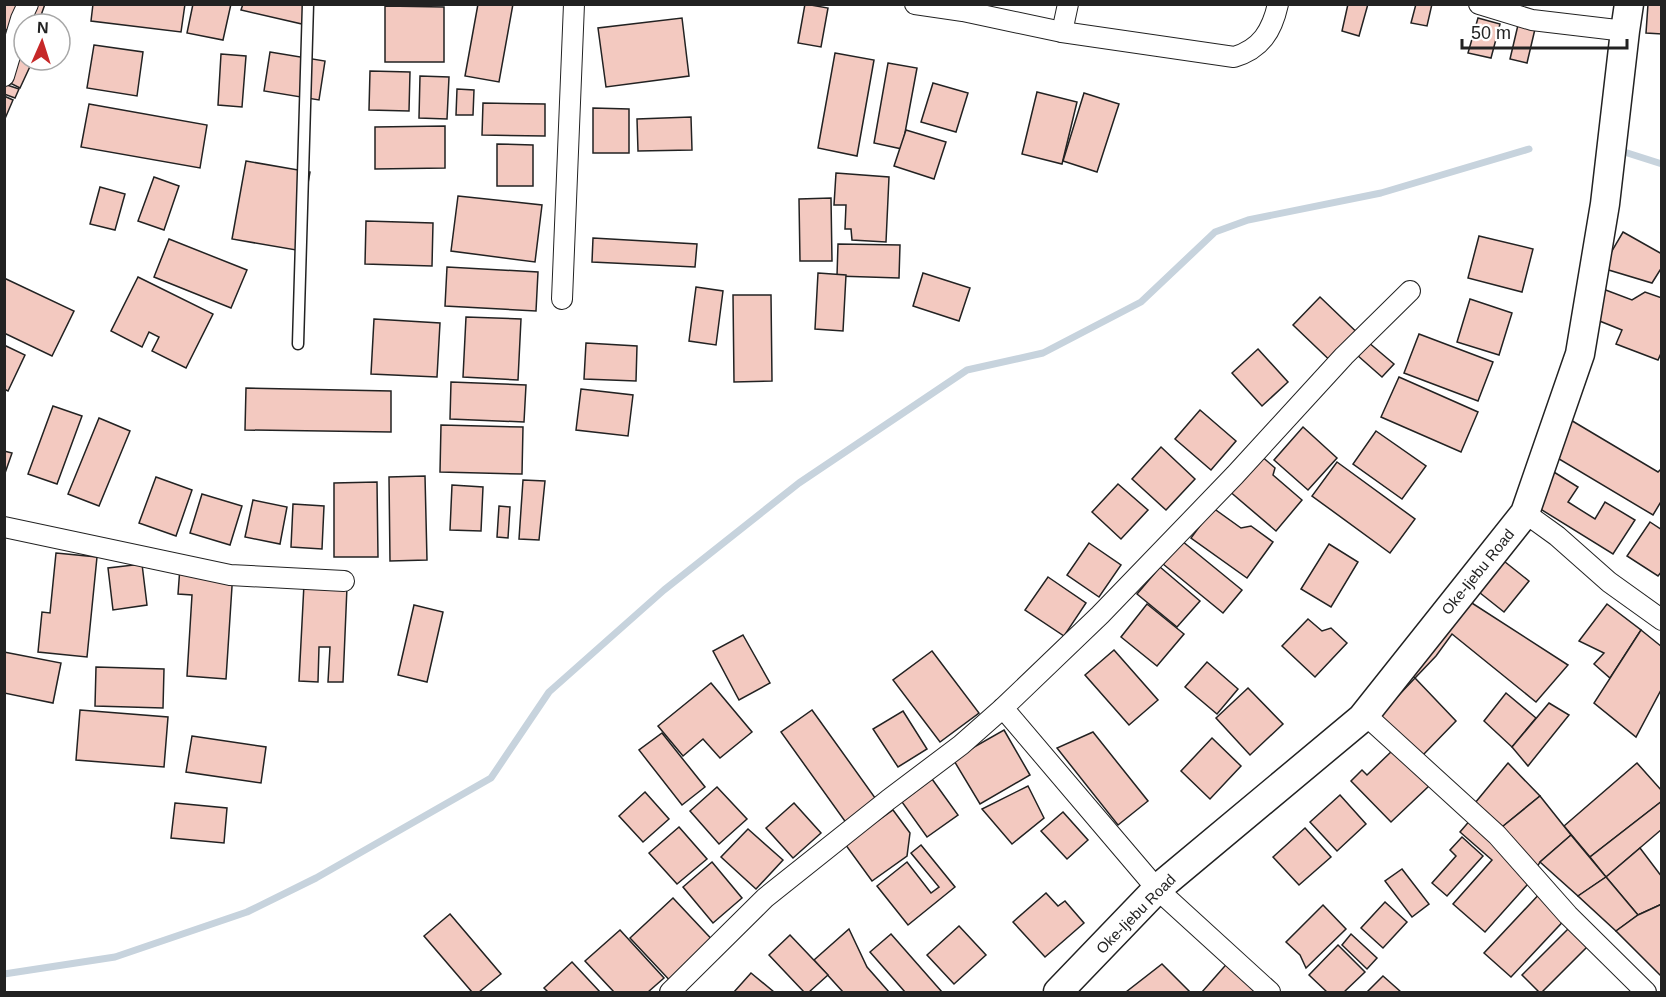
<svg xmlns="http://www.w3.org/2000/svg" width="1666" height="997" font-family="Arial,sans-serif">
  <style>
    .lines { fill: none; stroke-linecap: round; stroke-linejoin: round }
    .stream { stroke: #c7d3dd; stroke-width: 7 }
    .building { fill: #f3c9c0; stroke: #222; stroke-width: 1.5 }
    .lane-casing { stroke: #222; stroke-width: 13 }
    .street-casing { stroke: #222; stroke-width: 22 }
    .secondary-casing { stroke: #222; stroke-width: 31 }
    .lane { stroke: #fff; stroke-width: 10 }
    .street { stroke: #fff; stroke-width: 20 }
    .secondary { stroke: #fff; stroke-width: 28 }
    .labels { text-anchor: middle; stroke-width: 4.5; stroke-linejoin: round; paint-order: stroke }
    .street-label { font-size: 15px; fill: #222; stroke: #fff }
  </style>
  <rect width="100%" height="100%" fill="#fff"/>
  <g class="lines">
    <g class="stream">
      <path d="M1618,150L1662,164"/>
      <path d="M4,974L115,957L247,912L316,878L491,778L549,692L664,590L799,483L967,370L1043,353L1141,302L1215,232L1248,220L1381,193L1529,149"/>
    </g>
  </g>
  <g class="building">
    <path d="M4,4H45L38,24H24V35L4,29Z"/>
    <path d="M93,4H185L181,32L91,21Z"/>
    <path d="M193,4H231L223,40L187,33Z"/>
    <path d="M243,4H306L302,24L241,10Z"/>
    <path d="M478,4H513L499,82L465,76Z"/>
    <path d="M805,4L828,8L821,47L798,43Z"/>
    <path d="M1348,4H1368L1359,36L1342,31Z"/>
    <path d="M1416,4H1432L1427,26L1411,23Z"/>
    <path d="M1648,4H1662V34L1646,33Z"/>
    <path d="M385,6L444,7V62H385Z"/>
    <path d="M682,18L689,76L606,87L598,28Z"/>
    <path d="M1478,18L1500,24L1491,58L1468,53Z"/>
    <path d="M1518,25L1535,29L1527,63L1510,59Z"/>
    <path d="M4,37L24,46V60H33L20,88L4,80Z"/>
    <path d="M94,45L143,52L137,96L87,88Z"/>
    <path d="M270,52L325,61L319,100L264,91Z"/>
    <path d="M835,53L874,60L857,156L818,148Z"/>
    <path d="M221,54L246,56L242,107L218,105Z"/>
    <path d="M888,63L917,68L902,149L874,143Z"/>
    <path d="M370,71L410,72L409,111L369,110Z"/>
    <path d="M420,76L449,77L447,119L419,118Z"/>
    <path d="M933,83L968,93L956,132L921,122Z"/>
    <path d="M4,84L19,89L15,98L4,94Z"/>
    <path d="M457,89L474,90L473,115H456Z"/>
    <path d="M1037,92L1077,102L1062,164L1022,154Z"/>
    <path d="M1084,93L1119,104L1097,172L1063,161Z"/>
    <path d="M4,96L13,100L4,121Z"/>
    <path d="M483,103L545,104V136L482,135Z"/>
    <path d="M89,104L207,125L200,168L81,147Z"/>
    <path d="M593,108L629,109V153H593Z"/>
    <path d="M691,117L692,150L638,151L637,119Z"/>
    <path d="M445,126V168L375,169V127Z"/>
    <path d="M906,130L946,142L934,179L894,166Z"/>
    <path d="M497,144L533,145V186H497Z"/>
    <path d="M246,161L310,172L296,250L232,239Z"/>
    <path d="M836,173L889,177L886,242L852,240L851,229H845L846,205H834Z"/>
    <path d="M154,177L179,186L164,230L138,221Z"/>
    <path d="M100,187L125,194L115,230L90,224Z"/>
    <path d="M458,196L542,205L535,262L451,251Z"/>
    <path d="M831,198L832,261H800L799,199Z"/>
    <path d="M366,221L433,223L432,266L365,264Z"/>
    <path d="M1623,232L1662,254V267L1652,283L1602,268Z"/>
    <path d="M1479,236L1533,249L1522,292L1468,278Z"/>
    <path d="M593,238L697,244L695,267L592,262Z"/>
    <path d="M169,239L247,270L231,308L154,277Z"/>
    <path d="M838,244L900,245L899,278L837,276Z"/>
    <path d="M447,267L538,272L536,311L445,306Z"/>
    <path d="M818,273L846,275L843,331L815,329Z"/>
    <path d="M923,273L970,288L959,321L913,306Z"/>
    <path d="M138,277L213,314L186,368L152,351L159,337L149,332L142,347L111,331Z"/>
    <path d="M4,278L74,311L52,356L4,333Z"/>
    <path d="M696,287L723,291L716,345L689,341Z"/>
    <path d="M1603,289L1632,300L1645,292L1662,298V351L1658,360L1616,344L1622,330L1592,318Z"/>
    <path d="M733,295H771L772,381L734,382Z"/>
    <path d="M1320,297L1367,342L1340,370L1293,325Z"/>
    <path d="M1470,299L1512,313L1499,355L1457,342Z"/>
    <path d="M466,317L521,319L518,380L463,377Z"/>
    <path d="M374,319L440,323L437,377L371,374Z"/>
    <path d="M1419,334L1493,362L1478,401L1404,373Z"/>
    <path d="M1368,342L1394,364L1382,377L1357,355Z"/>
    <path d="M586,343L637,346L636,381L584,379Z"/>
    <path d="M4,345L25,355L8,391L4,389Z"/>
    <path d="M1258,349L1288,382L1262,406L1232,373Z"/>
    <path d="M1399,377L1478,412L1461,452L1381,417Z"/>
    <path d="M451,382L526,385L524,422L450,419Z"/>
    <path d="M246,388L391,391V432L245,430Z"/>
    <path d="M581,389L633,395L628,436L576,430Z"/>
    <path d="M53,406L82,416L57,484L28,474Z"/>
    <path d="M1200,410L1236,441L1211,470L1175,439Z"/>
    <path d="M1564,416L1658,472L1662,468V500L1653,515L1544,450Z"/>
    <path d="M99,418L130,431L99,506L68,494Z"/>
    <path d="M441,425L523,427L522,474L440,472Z"/>
    <path d="M1303,427L1337,458L1308,490L1274,460Z"/>
    <path d="M1376,431L1426,466L1402,499L1353,464Z"/>
    <path d="M1161,447L1195,479L1166,510L1132,479Z"/>
    <path d="M4,451L12,453L4,476Z"/>
    <path d="M1259,454L1275,468L1273,475L1302,500L1276,531L1228,490Z"/>
    <path d="M1337,462L1415,519L1390,553L1312,496Z"/>
    <path d="M1541,464L1578,487L1568,502L1595,519L1605,502L1635,520L1613,554L1521,497Z"/>
    <path d="M425,476L427,560L390,561L389,477Z"/>
    <path d="M156,477L192,490L176,536L139,523Z"/>
    <path d="M523,480L545,481L539,540L519,539Z"/>
    <path d="M377,482L378,557H334V483Z"/>
    <path d="M1118,484L1148,510L1121,539L1092,512Z"/>
    <path d="M452,485L483,487L481,531L450,530Z"/>
    <path d="M202,494L242,506L230,545L190,533Z"/>
    <path d="M253,500L287,507L280,544L245,537Z"/>
    <path d="M293,504L324,506L322,549L291,547Z"/>
    <path d="M499,506L510,507L508,538L497,537Z"/>
    <path d="M1213,508L1241,528L1251,526L1273,542L1247,578L1191,538Z"/>
    <path d="M1650,522L1662,530V571L1658,576L1627,556Z"/>
    <path d="M1182,541L1242,590L1223,613L1163,564Z"/>
    <path d="M1089,543L1121,565L1099,597L1067,575Z"/>
    <path d="M1329,544L1358,562L1331,607L1301,589Z"/>
    <path d="M1490,550L1529,581L1504,612L1465,581Z"/>
    <path d="M56,553L97,557L87,657L38,652L42,612L50,613Z"/>
    <path d="M142,564L147,605L113,610L108,568Z"/>
    <path d="M180,567L233,571L226,679L187,676L192,595L178,594Z"/>
    <path d="M1160,567L1200,601L1177,627L1137,594Z"/>
    <path d="M1048,577L1086,603L1064,636L1025,610Z"/>
    <path d="M304,584L347,587L343,682H328L330,647H319L318,682L299,681Z"/>
    <path d="M1461,596L1568,665L1536,702L1452,634L1436,656L1415,678L1406,672Z"/>
    <path d="M1147,604L1184,634L1157,666L1121,637Z"/>
    <path d="M1607,604L1641,630L1610,678L1594,664L1604,653L1579,641Z"/>
    <path d="M414,605L443,612L427,682L398,675Z"/>
    <path d="M1308,619L1322,631L1331,628L1347,643L1315,677L1282,646Z"/>
    <path d="M1641,630L1662,647V688L1636,737L1594,703Z"/>
    <path d="M743,635L770,683L739,700L713,651Z"/>
    <path d="M1114,650L1158,700L1129,725L1085,675Z"/>
    <path d="M932,651L979,713L940,742L893,680Z"/>
    <path d="M4,652L61,663L53,703L4,693Z"/>
    <path d="M1207,662L1238,689L1217,714L1185,687Z"/>
    <path d="M96,667L164,669L163,708L95,706Z"/>
    <path d="M1415,678L1456,721L1423,755L1379,716Z"/>
    <path d="M711,683L752,732L720,758L703,739L683,756L658,726Z"/>
    <path d="M1248,688L1283,724L1250,755L1216,718Z"/>
    <path d="M1506,693L1536,718L1512,747L1484,721Z"/>
    <path d="M1549,703L1569,715L1528,766L1512,747Z"/>
    <path d="M80,710L168,717L164,767L76,760Z"/>
    <path d="M812,710L878,802L847,824L781,732Z"/>
    <path d="M903,711L927,749L898,767L873,729Z"/>
    <path d="M1004,730L1030,775L980,804L953,759Z"/>
    <path d="M1093,732L1148,801L1118,825L1057,748Z"/>
    <path d="M662,733L705,787L682,805L639,750Z"/>
    <path d="M192,736L266,747L261,783L186,772Z"/>
    <path d="M1212,738L1241,766L1210,799L1181,771Z"/>
    <path d="M1394,749L1429,786L1391,822L1351,781L1362,770L1367,775Z"/>
    <path d="M1508,763L1540,796L1502,827L1475,803Z"/>
    <path d="M1637,763L1662,791V801L1590,857L1564,826Z"/>
    <path d="M932,779L958,815L927,837L902,802Z"/>
    <path d="M1028,786L1044,818L1012,844L982,809Z"/>
    <path d="M717,787L747,819L719,844L690,811Z"/>
    <path d="M645,792L669,819L643,842L619,816Z"/>
    <path d="M1340,795L1366,824L1337,851L1310,822Z"/>
    <path d="M1540,796L1571,835L1540,862L1536,869L1502,827Z"/>
    <path d="M1662,801V829L1606,877L1590,857Z"/>
    <path d="M175,803L227,808L224,843L171,838Z"/>
    <path d="M794,803L821,833L793,858L766,828Z"/>
    <path d="M893,810L910,833L907,856L872,881L845,844Z"/>
    <path d="M1063,812L1088,840L1067,859L1041,831Z"/>
    <path d="M1472,818L1536,875L1485,932L1453,904L1492,860L1460,832Z"/>
    <path d="M679,827L707,859L677,884L649,853Z"/>
    <path d="M1305,828L1331,857L1299,885L1273,857Z"/>
    <path d="M748,829L783,860L756,889L721,857Z"/>
    <path d="M1571,835L1606,877L1578,896L1540,862Z"/>
    <path d="M1462,837L1483,856L1447,896L1432,883L1456,856L1450,850Z"/>
    <path d="M921,845L955,887L908,925L877,886L907,862L931,893L939,887L911,853Z"/>
    <path d="M1640,848L1662,877V904L1638,915L1606,877Z"/>
    <path d="M712,862L742,898L713,923L683,887Z"/>
    <path d="M1402,869L1429,904L1412,917L1385,881Z"/>
    <path d="M1606,877L1638,915L1616,931L1578,896Z"/>
    <path d="M1544,889L1571,913L1511,977L1484,953Z"/>
    <path d="M1046,893L1058,906L1065,901L1084,923L1045,957L1013,922Z"/>
    <path d="M673,898L719,947L676,987L630,938Z"/>
    <path d="M1385,902L1407,922L1383,948L1361,928Z"/>
    <path d="M1662,904V977L1616,931L1638,915Z"/>
    <path d="M1323,905L1346,929L1306,968L1300,955L1286,942Z"/>
    <path d="M450,914L501,974L479,992H472L424,936Z"/>
    <path d="M1573,924L1592,942L1542,992H1539L1522,975Z"/>
    <path d="M959,926L986,955L954,984L927,955Z"/>
    <path d="M849,929L867,967L889,992H843L814,960Z"/>
    <path d="M620,930L664,978L648,992H614L585,961Z"/>
    <path d="M891,934L942,992H905L870,952Z"/>
    <path d="M1351,934L1377,958L1367,969L1342,945Z"/>
    <path d="M790,935L828,975L809,992H804L769,955Z"/>
    <path d="M1338,945L1365,972L1344,992H1327L1309,975Z"/>
    <path d="M1231,959L1263,992H1202Z"/>
    <path d="M572,962L600,992H548L544,988Z"/>
    <path d="M1162,964L1190,992H1126Z"/>
    <path d="M751,973L774,992H734Z"/>
    <path d="M1383,976L1401,992H1367Z"/>
  </g>
  <g class="lines">
    <g class="lane-casing">
      <path id="lane" d="M298,344L308,4"/>
    </g>
    <g class="street-casing">
      <g id="street">
        <path d="M915,4L963,11L1062,32L1234,57C1261,49 1272,31 1278,4"/>
        <path d="M1479,4L1532,20L1625,31"/>
        <path d="M1062,32L1068,4"/>
        <path d="M4,76L21,19L28,4"/>
        <path d="M562,299L574,4"/>
        <path d="M1525,513L1557,536L1609,582L1662,620"/>
        <path d="M4,527L230,575L344,581"/>
        <path d="M1003,708L1157,889L1270,992"/>
        <path d="M1362,718L1372,721L1497,835L1568,915L1646,992"/>
        <path d="M670,992L765,898L888,800L961,745L1003,708L1100,615L1235,475L1344,356L1410,291"/>
      </g>
    </g>
    <g class="secondary-casing">
      <path id="secondary" d="M1058,992L1157,889L1362,718L1525,513L1580,354L1605,204L1625,31L1629,4"/>
    </g>
    <use href="#lane" class="lane"/>
    <use href="#street" class="street"/>
    <use href="#secondary" class="secondary"/>
  </g>
  <g class="labels">
    <g class="street-label">
      <text transform="translate(1478 572) rotate(-51)" y="5">Oke-Ijebu Road</text>
      <text transform="translate(1136 914) rotate(-45)" y="5">Oke-Ijebu Road</text>
    </g>
  </g>
  <rect width="1666" height="997" fill="none" stroke="#222222" stroke-width="12"/>
  <g transform="translate(42 42) rotate(3)"><circle r="28" fill="#ffffff" stroke="#a7a7a7" stroke-width="1.5"/>
  <path d="M0-4.5L10 22L0 15L-10 22Z" fill="#c62828"/>
  <text y="-9" font-size="16" font-weight="bold" text-anchor="middle" fill="#222222">N</text>
  </g>
  <path d="M1462 39v9h165v-9" fill="none" stroke="#222222" stroke-width="3"/>
  <text x="1471" y="39" font-size="18" fill="#222222" stroke="#ffffff" stroke-width="4.5" paint-order="stroke">50 m</text>
</svg>
